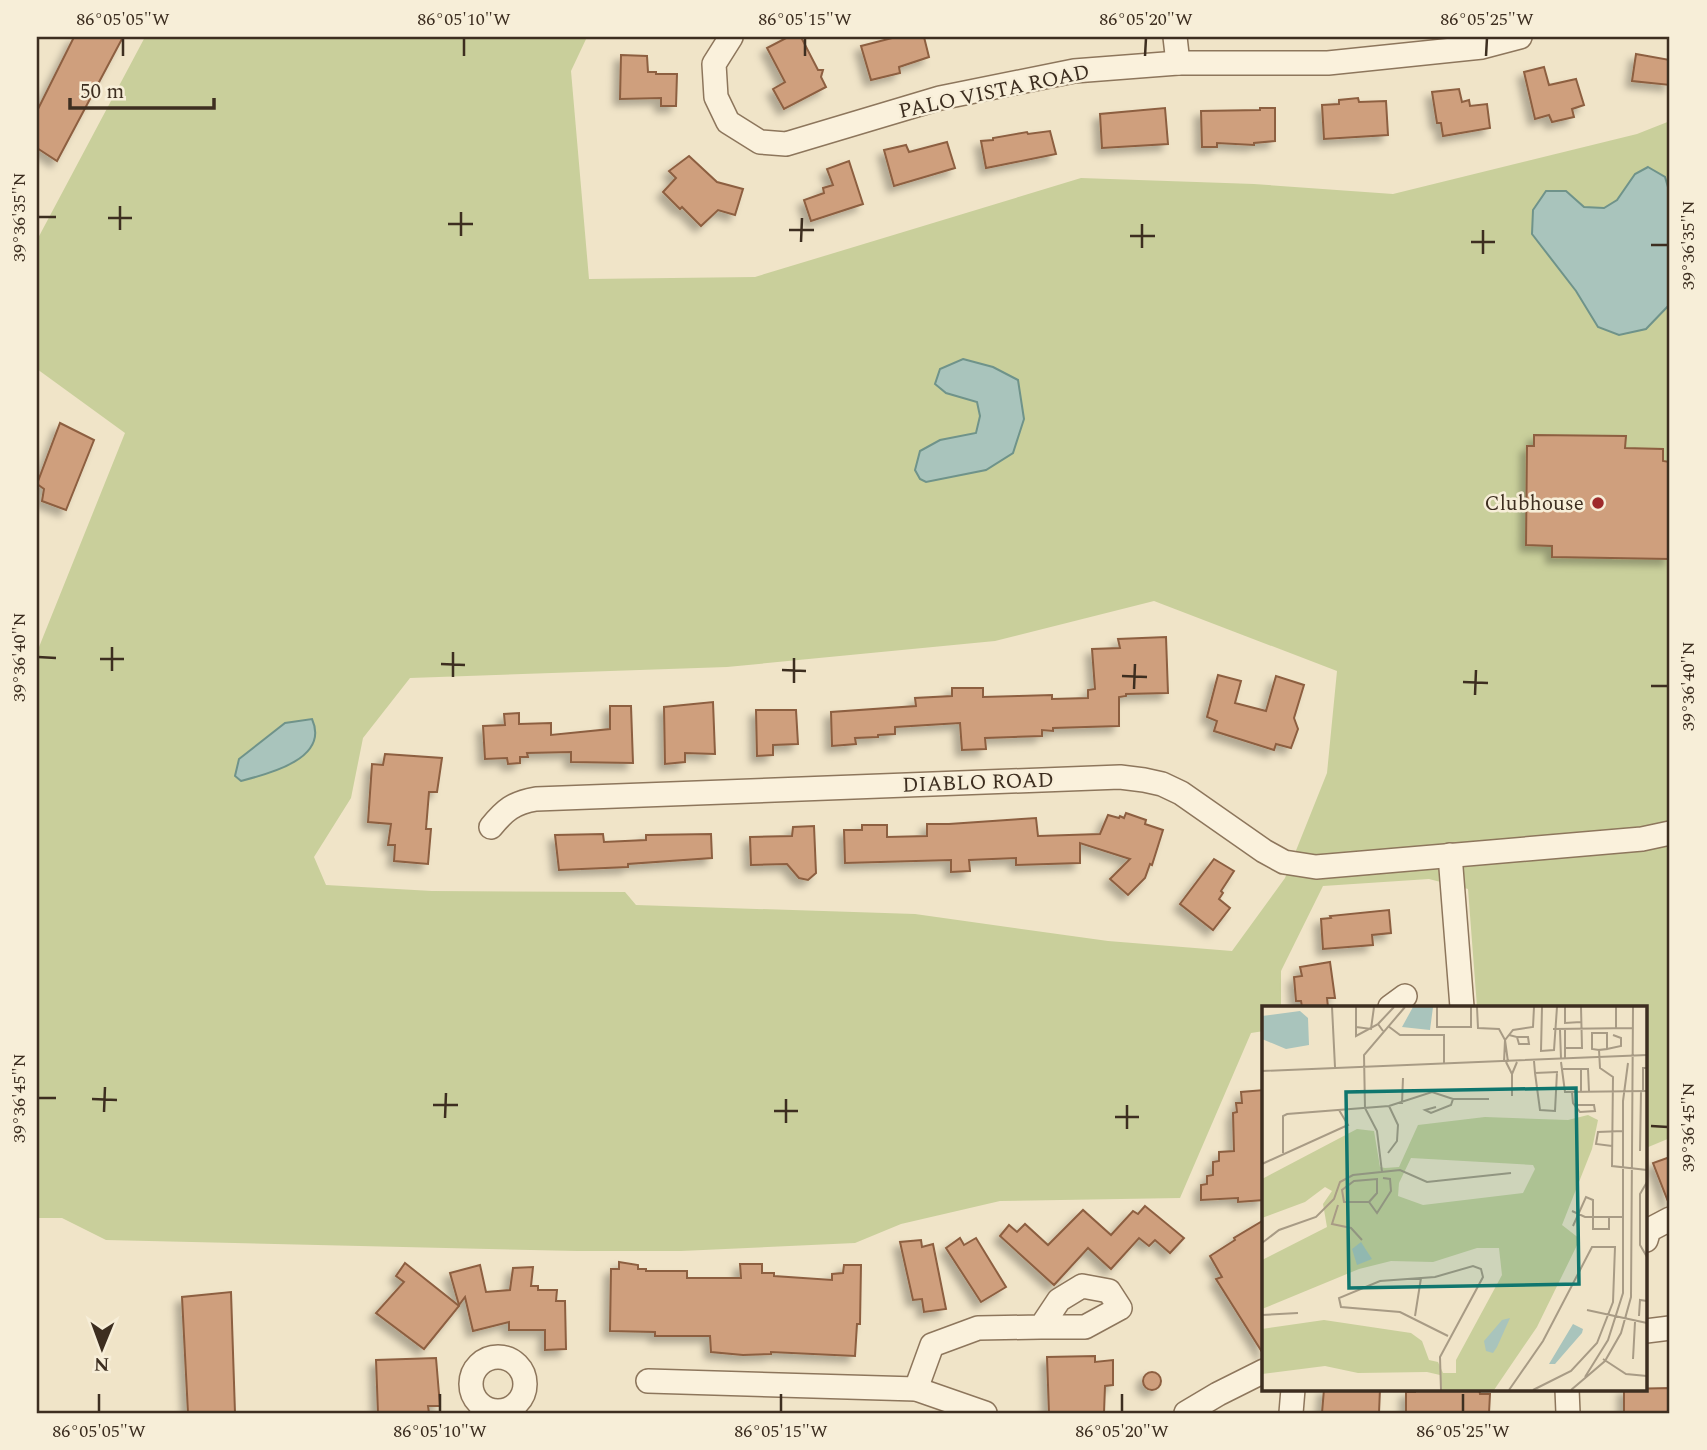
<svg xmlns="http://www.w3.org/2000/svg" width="1707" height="1450" font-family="Spectral,serif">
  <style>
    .green { fill: #c9cf9b; fill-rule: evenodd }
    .water { fill: #a9c4bc; stroke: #6f938a; stroke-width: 2 }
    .building { fill: #cf9f7d; stroke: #8d5f41; stroke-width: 2; filter: url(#shadow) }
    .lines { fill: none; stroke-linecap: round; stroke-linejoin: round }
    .minor-casing { stroke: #8d765c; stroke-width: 26 }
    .minor { stroke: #faf1dc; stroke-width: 23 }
    .ticks { fill: none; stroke: #3d2e20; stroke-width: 2.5 }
    .poi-dot { fill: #9e2a2b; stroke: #f7eed8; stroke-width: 2.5 }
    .labels { text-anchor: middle; stroke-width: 5; stroke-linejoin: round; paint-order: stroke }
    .street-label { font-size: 21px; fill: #3d2e20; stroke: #f7eed8 }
    .poi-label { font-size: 21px; fill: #3d2e20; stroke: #f7eed8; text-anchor: end }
    .inset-road { fill: none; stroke: #a89b85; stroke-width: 2 }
    .view { fill: #0f766e; fill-opacity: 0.15; stroke: #0f766e; stroke-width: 3.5 }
    .inset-edge { fill: none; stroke: #3d2e20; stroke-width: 3.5 }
    .neatline { fill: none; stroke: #3d2e20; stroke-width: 2.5 }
    .ticks-label { font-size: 18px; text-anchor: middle; fill: #3d2e20 }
  </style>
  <defs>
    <filter id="shadow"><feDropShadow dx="-6" dy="6" stdDeviation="3.5" flood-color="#0004"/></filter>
  </defs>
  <rect width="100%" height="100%" fill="#f0e4c8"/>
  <path class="green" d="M145,37H587L571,71L589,279L755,277L1081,178L1254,184L1393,194L1637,134L1670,121V1138L1646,1148V1007H1477L1468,889L1429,879L1323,886L1281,971V1007H1264V1031L1251,1033L1180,1198L1000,1201L901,1224L855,1243L681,1251H577L106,1240L62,1218H37V652L125,433L37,369V240ZM1154,601L1337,671L1327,773L1285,878L1232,951L1108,941L915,914L636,905L625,892L432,891L326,885L314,857L351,798L363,738L410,678L727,667L995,641Z"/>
  <g class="water">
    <path d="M1648,167L1665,177L1670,194V304L1646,329L1619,335L1598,327L1576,291L1532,234L1533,210L1546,191H1566L1584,207L1604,208L1617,200L1635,174Z"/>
    <path d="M963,359L993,367L1018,380L1024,419L1013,453L986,470L926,482L920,479L915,470L920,451L940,440L976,433L980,416L977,402L946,393L935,384L940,369Z"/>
    <path d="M312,719C330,759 268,774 241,781L235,776L239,759L285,723Z"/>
  </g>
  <g class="building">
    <path d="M74,37H123L57,161L37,148V111Z"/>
    <path d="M788,37H801L818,70H823L821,77L826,87L784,109L773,89L785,82L767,48Z"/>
    <path d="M896,37H924L929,57L899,67L900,73L871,80L861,46Z"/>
    <path d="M1636,54L1670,60V85L1632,81Z"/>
    <path d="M621,55L647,56L648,72H656V74H677L676,106H661V98L620,99Z"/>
    <path d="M1544,67L1549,85L1576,79L1584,105L1572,109L1574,117L1552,122L1549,115L1535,119L1524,72Z"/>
    <path d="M1459,89L1462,102L1469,100L1470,106L1487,104L1490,128L1443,136L1441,123H1437L1432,92Z"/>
    <path d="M1358,98L1359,102L1386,101L1388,135L1324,139L1322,105L1339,104V100Z"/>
    <path d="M1165,108L1168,144L1102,148L1100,114Z"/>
    <path d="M1260,108H1275V141L1254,143V145L1217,143V147H1202L1201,111L1260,110Z"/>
    <path d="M1050,131L1056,154L986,168L981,141L993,140V138L1027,132L1028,134Z"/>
    <path d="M947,142L955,168L894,186L884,150L906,145L909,152Z"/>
    <path d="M689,156L717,182L743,189L735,215L718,210L701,226L682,207L680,209L663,192L676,178L669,171Z"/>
    <path d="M849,161L863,204L811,221L804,200L824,193L823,188L833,185L827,169Z"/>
    <path d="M60,423L94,440L66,510L42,501L44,489L37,484Z"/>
    <path d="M1534,435L1626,436L1625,448L1663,449V461L1670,462V559L1552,557V546L1526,545L1527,446H1534Z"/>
    <path d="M1166,637L1168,693L1126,694V696L1119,697V726L1053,728V731L1042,730V736L985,738L986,749L962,750L960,723L895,727V734L878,735V737L855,738L856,744L832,746L831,712L916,706L915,698L952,696V688H983V697L1052,695V699L1088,698V690L1095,689L1092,649L1120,648L1118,639Z"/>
    <path d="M1218,675L1241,681L1235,703L1266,711L1276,676L1304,685L1294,718L1298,729L1291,748L1276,744L1274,750L1214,731L1217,721L1207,717Z"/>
    <path d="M713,702L715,754L685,753V762L665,764L664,707Z"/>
    <path d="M610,706H631L633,763L571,762V752L527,753L528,757H520V763L508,764L507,758L485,759L483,726L505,725L504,714L519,713V724L551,723V735L610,729Z"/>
    <path d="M756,710H796L798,744L773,745V755L757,756Z"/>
    <path d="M385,754L442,758L437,792H429L426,829H431L428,864L394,861L395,845H388L391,824L368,822L372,764L383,765Z"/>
    <path d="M1126,813L1146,820L1145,824L1163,830L1152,865L1150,864L1145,878L1128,895L1110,879L1130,859L1080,843V863L1016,865V858L969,860L970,871L951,872V860L845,863L844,830H862V825H887V837L927,836V824H949L1036,818L1038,836L1100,834L1108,815L1119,818L1120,816L1124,818Z"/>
    <path d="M814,826L816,873L808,880L799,878L787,864L751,865L750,837L792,836L793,827Z"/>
    <path d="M603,834L604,842L646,840V835L711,834L712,858L628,864V867L559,870L555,835Z"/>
    <path d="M1214,859L1234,871L1221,891L1223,893L1219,899L1230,908L1213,930L1180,904Z"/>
    <path d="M1389,910L1391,933L1372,935L1373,945L1323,949L1321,919L1331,918L1330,916Z"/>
    <path d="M1330,962L1335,998H1327L1328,1007H1302L1301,1001H1296L1294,977L1302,976L1300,967Z"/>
    <path d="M1264,1090V1200L1238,1202V1198L1201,1200V1185L1207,1184V1176L1213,1175V1162L1219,1161V1152L1234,1151L1233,1113L1237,1112L1236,1103H1242L1241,1092Z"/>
    <path d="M1670,1157V1204H1669L1653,1163Z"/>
    <path d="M1145,1206L1184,1238L1170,1253L1155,1240L1149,1246L1139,1238L1111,1269L1088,1248L1054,1285L1000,1236L1009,1225L1017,1232L1025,1224L1048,1245L1083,1210L1111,1235L1133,1211L1138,1214Z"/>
    <path d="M1264,1220V1355L1216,1279L1222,1277L1210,1256L1235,1240L1234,1238Z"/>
    <path d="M960,1238L964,1245L976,1238L1006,1287L981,1302L946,1248Z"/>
    <path d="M921,1240L922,1247L933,1244L946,1309L924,1312L922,1299L913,1300L900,1242Z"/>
    <path d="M619,1262L638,1265V1269H646V1271H687V1278H741L740,1264H762V1273H774V1276L832,1280V1274L843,1273L844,1265H861L860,1324H857L855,1356L771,1352V1354L743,1355L711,1352L710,1336H655V1332L610,1331L611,1269H619Z"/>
    <path d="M405,1263L459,1306L424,1349L376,1313L404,1282L396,1276Z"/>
    <path d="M480,1265L486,1292L510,1290L513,1268L533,1267L531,1286H538V1290H557L556,1301H565L566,1349L545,1350V1330H509V1322L473,1331L465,1297L459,1305L450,1273Z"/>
    <path d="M231,1292L235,1413H188L182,1297Z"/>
    <path d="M1095,1356V1362L1113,1360V1385L1105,1386L1104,1413H1049L1047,1357Z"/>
    <path d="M436,1358L440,1406H428L429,1413H378L376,1360Z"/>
    <circle cx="1152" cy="1381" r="9"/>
    <path d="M1670,1388V1413H1624V1389Z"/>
    <path d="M1324,1389H1380L1379,1413H1322Z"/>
    <path d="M1415,1389H1479L1480,1394H1490L1489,1413H1406V1392H1415Z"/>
  </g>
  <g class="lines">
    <g class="minor-casing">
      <g id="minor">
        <path d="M731,37L714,64L716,97L728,122L760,142L786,144L940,98L1074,71L1178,63H1328L1482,47L1520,37"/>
        <path d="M1175,37L1178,63"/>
        <path d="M491,827C505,810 513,803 536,799L1120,777L1144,780L1162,784L1181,793L1264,851L1284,862L1316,867L1642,839L1670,833"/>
        <path d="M1450,855L1462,1007"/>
        <path d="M1390,1007L1405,996"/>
        <path d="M1646,1240L1649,1230L1670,1219"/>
        <path d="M1646,1331L1670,1328"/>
        <circle cx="498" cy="1384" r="27"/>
        <path d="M648,1381L916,1389L985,1413"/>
        <path d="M916,1389L932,1345L978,1328L1041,1327L1059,1300L1082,1286L1109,1291L1120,1308L1085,1327H1041"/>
        <path d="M1567,1389L1568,1413"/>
        <path d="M1186,1413L1218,1394L1264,1371"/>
        <path d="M1291,1413L1293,1389"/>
      </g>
    </g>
    <use href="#minor" class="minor"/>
  </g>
  <path class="ticks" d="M123,56V38M464,56V38M805,56V38M1145,56L1146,38M1486,56L1487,38M38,217H56M108,218H132M448,224H473M120,230V206M789,230H814M461,236V212M1130,236H1155M801,242L802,218M1471,242H1495M1651,245H1668M1142,248V224M1483,254V230M38,657L56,658M100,659H124M441,664L465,665M782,670L806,671M112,671V647M1122,676L1147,677M453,677V652M1463,682L1488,683M794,683V658M1651,686H1668M1134,689L1135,664M1475,695L1476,670M38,1098H56M92,1099L117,1100M433,1105H458M774,1111H798M104,1112L105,1087M1115,1117H1139M445,1118L446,1093M786,1123V1099M1651,1126L1668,1127M1127,1129V1105M99,1412V1394M440,1412V1394M781,1412V1394M1122,1412V1394M1463,1412V1394"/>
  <circle class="poi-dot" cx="1598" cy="503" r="7"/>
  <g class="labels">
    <g class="street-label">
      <text transform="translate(994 91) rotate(-12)" y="7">PALO VISTA ROAD</text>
      <text transform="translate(978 782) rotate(-2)" y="7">DIABLO ROAD</text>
    </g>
    <g class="poi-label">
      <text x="1584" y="510">Clubhouse</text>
    </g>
  </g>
  <g transform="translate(1262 1006)">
    <rect width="385" height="385" fill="#f0e4c8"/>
    <path d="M326,109L336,114L330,143L300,219L318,233L275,321L232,384H180L178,369L165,366L96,367L63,360L0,368V323L62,314L149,327L160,335L167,354L176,356L181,367H194V354L240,269L237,242H215L171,256L129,255L97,263L0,303V254L65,221L61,198L70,185L63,181L43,196L0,212V173L95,123L112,125L118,161L123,162L137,161L156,119L223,111L306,114ZM149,152L271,159L273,163L261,187L161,199L136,190L137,177Z" fill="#c9cf9b" fill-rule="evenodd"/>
    <path d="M151,1H171L168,24L140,21ZM38,5L46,12L47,39L24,43L0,33V10ZM99,236L110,253L95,259L90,243ZM248,312L235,341L231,347L224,345L222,335L240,314ZM311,318L321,323L320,327L293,358H287Z" fill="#a9c4bc"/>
    <path class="inset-road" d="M70,1L73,61M94,1V30L116,18L121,25M175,1V21H209V1M215,1L216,22L237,23L243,34L251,24L271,21L272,1M280,1L279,45L292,44L295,1M303,1V17L319,16M354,1V23M116,18L132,1M126,20L138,29H182M94,21L109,23L112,1M291,23L371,22M298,24L299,53M182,28V58M247,29L255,31L257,38H267L266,31H255M303,42H320L319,1M345,43L359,40V32L351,29M337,44L330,43V27H345V43L337,44L338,62L351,71L350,160L385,164M303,54V24M272,55L273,67L296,66M242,56L243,34L246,56M244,56L250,68L255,56M299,56L303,86L385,85M301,63H326L327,85M319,63V85M0,65L385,49M273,67L278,104L293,105L295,66M381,85V62H385M310,86L311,97L318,106L333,105L332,99H313M250,90V68M140,98L141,72M174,101L163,104L169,107L189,99L191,93M350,140L334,138L336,126L361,125M378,145L379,85M21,147V110L25,108L127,100L170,86L191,93H227M126,147L135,135L136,119L127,100M0,158L86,119L77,104M120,166L115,125L103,102L102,49L143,1M385,176L378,188V239L385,251M107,196L115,187V173L92,175L80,184L82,196H107L115,207L129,185L128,173L121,172M76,199L70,218L89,222L100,234M310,205L323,211H361M311,220L324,191L331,194V223H347V211M0,237L17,224L54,211L72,193L78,176L91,169L138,164L165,176L249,167M325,304L385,317M0,309L36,307M153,310L159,272M377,310L378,294L385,295M341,353L364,368L385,370M371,353L373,316M323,371L346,334L361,287V95L366,57M179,384L178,351L221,271L219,263L211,260L173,271L118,275L77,292L79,301L138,306L186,330M247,384L281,335L330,241H353L351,296L335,337L309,365L271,384M309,384L343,355L359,327L369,291L371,1"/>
    <path class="view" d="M314,82L317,278L87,282L84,86Z"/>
    <rect width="385" height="385" class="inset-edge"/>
  </g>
  <rect width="1707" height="1450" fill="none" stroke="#f7eed8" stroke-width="77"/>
  <g transform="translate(102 1348) rotate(181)" stroke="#f7eed8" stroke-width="5" paint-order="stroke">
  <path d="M0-5L12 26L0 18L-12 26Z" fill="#3d2e20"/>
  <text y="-10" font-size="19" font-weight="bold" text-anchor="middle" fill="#3d2e20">N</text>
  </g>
  <path d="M70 98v10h144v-10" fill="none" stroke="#3d2e20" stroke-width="3.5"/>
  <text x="80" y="98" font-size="21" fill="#3d2e20" stroke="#f7eed8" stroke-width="5" paint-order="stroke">50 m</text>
  <rect x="38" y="38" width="1630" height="1374" class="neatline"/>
  <g class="ticks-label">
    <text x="123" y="25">86°05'05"W</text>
    <text x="464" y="25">86°05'10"W</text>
    <text x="805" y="25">86°05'15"W</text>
    <text x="1146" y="25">86°05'20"W</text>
    <text x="1487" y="25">86°05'25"W</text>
    <text transform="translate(19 217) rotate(-90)" y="6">39°36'35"N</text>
    <text transform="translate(1688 245) rotate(-90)" y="6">39°36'35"N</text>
    <text transform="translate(19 657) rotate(-90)" y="6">39°36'40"N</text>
    <text transform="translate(1688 686) rotate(-90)" y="6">39°36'40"N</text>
    <text transform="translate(19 1098) rotate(-90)" y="6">39°36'45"N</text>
    <text transform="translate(1688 1127) rotate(-90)" y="6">39°36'45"N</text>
    <text x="99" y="1437">86°05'05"W</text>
    <text x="440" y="1437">86°05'10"W</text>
    <text x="781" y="1437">86°05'15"W</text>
    <text x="1122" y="1437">86°05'20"W</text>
    <text x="1463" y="1437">86°05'25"W</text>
  </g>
</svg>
